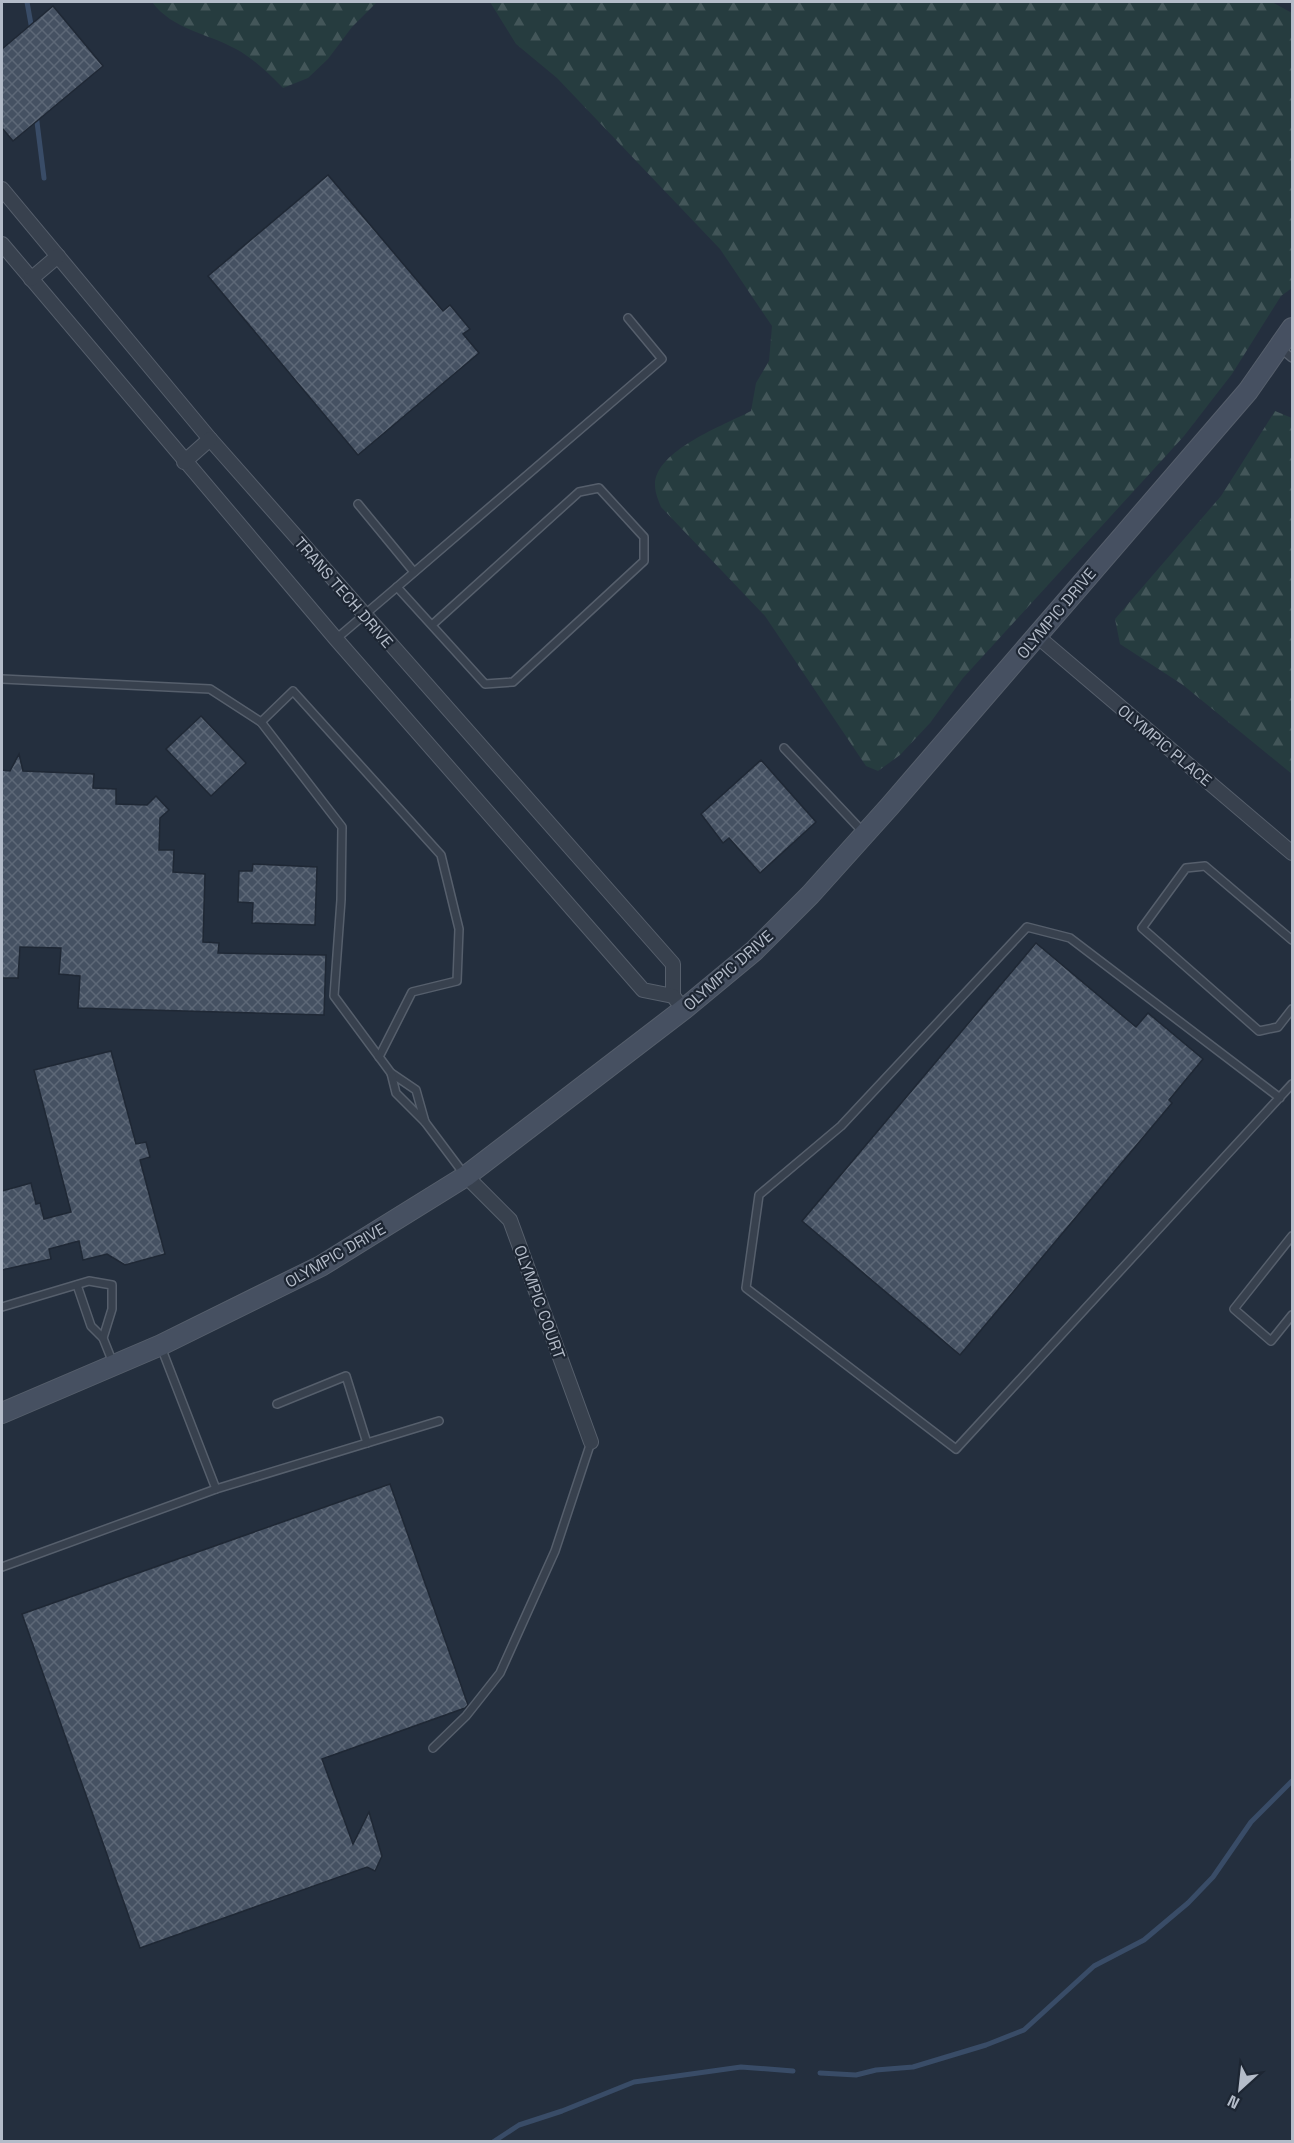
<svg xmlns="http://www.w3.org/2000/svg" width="1294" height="2143" font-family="'Space Grotesk',sans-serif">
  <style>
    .forest { fill: url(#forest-firs) }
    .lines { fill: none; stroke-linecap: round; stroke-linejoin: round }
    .stream { stroke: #394c67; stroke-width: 5 }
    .building { fill: url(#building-cross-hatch); stroke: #1f2835; stroke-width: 1.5 }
    .lane-casing { stroke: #565f6c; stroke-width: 10 }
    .street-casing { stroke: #565f6c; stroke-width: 16 }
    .secondary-casing { stroke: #565f6c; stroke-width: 22 }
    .lane { stroke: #38414e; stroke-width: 7 }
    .street { stroke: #38414e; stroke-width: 14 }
    .secondary { stroke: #465061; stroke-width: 20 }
    .labels { text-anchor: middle; stroke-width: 4.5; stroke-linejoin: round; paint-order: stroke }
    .street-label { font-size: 16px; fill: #b4bcc9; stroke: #1d2633 }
  </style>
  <defs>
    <pattern id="forest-firs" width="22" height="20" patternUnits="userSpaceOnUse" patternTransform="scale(1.5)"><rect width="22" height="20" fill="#263c3f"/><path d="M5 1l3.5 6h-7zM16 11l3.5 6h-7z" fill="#435659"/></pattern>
    <pattern id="building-cross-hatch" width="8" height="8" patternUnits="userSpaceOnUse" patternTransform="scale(1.5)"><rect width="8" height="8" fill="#455162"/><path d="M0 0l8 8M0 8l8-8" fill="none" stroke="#5d6877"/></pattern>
  </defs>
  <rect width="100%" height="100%" fill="#242f3e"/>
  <g class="forest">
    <path d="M152,2H377L352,27L328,59L308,78L283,88C268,73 254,59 236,49C207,33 173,30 152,2Z"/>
    <path d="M490,2H1272L1292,13V288L1281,296L1232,374L1184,436L963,678L930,723L900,755L878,771L866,766L765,616L661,507C658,500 655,492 655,485C655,450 725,425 751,411L756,383L769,361L772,326L720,249L557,78L516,44Z"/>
    <path d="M1275,411L1292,418V774L1183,685L1120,644L1115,619L1221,496Z"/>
  </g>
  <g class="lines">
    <g class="stream">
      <path d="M27,2L32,30"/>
      <path d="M36,114L44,178"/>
      <path d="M820,2073L856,2075L876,2070L913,2067L986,2045L1024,2030L1094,1966L1144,1940L1188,1903L1213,1877L1251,1822L1292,1781"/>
      <path d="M493,2142L519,2125L562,2111L634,2082L741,2067L793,2071"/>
    </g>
  </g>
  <g class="building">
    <path d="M53,6L103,66L13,141L2,128V49Z"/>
    <path d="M328,175L443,311L450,305L470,329L463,334L479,353L358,455L208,276Z"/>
    <path d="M201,716L246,763L211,796L166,749Z"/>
    <path d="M19,754L23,771L94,774L93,788L116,789V804L147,805L156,796L169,810L160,818L159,850H174L173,872L205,874L203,942L219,943L218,953L326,955L324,1015L78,1008L80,976L59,974L61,948L20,947L18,978H2V770L10,771Z"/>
    <path d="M761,760L816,822L760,873L729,838L723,843L701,814Z"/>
    <path d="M253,864L317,867L315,925L252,923L253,903L238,902L239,871H252Z"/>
    <path d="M1036,943L1136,1027L1148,1013L1203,1059L1169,1100L1172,1103L960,1355L802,1221Z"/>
    <path d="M111,1051L136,1144L146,1142L150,1157L140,1160L165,1254L125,1265L107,1254L83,1260L79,1241L49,1249L51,1259L2,1270V1191L31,1183L36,1204L40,1203L44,1219L71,1212L34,1070Z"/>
    <path d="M390,1484L468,1705L465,1708L322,1759L353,1844L369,1812L382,1856L375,1871L367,1867L140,1948L22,1614Z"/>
  </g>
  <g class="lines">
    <g class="lane-casing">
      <g id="lane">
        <path d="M1281,349L1292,358"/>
        <path d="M358,504L414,572"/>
        <path d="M397,587L662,359L628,318"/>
        <path d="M336,639L397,587L485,684L513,682L644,561V537L599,488L579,492L432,625"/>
        <path d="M2,679L210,689L261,722L342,827L341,900L334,996L391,1073L416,1090L425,1122"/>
        <path d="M261,722L293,691L441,855L459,929L457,981L412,992L379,1057"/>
        <path d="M784,748L863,832"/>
        <path d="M1292,940L1205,866L1186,868L1142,928L1259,1031L1278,1027L1292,1009"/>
        <path d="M391,1073L396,1093L425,1122L464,1174"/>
        <path d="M1280,1098L1070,938L1027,927L841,1126L759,1195L746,1288L956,1449L1292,1084"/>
        <path d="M1292,1236L1234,1309L1271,1341L1292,1315"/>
        <path d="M77,1285L91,1326L103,1338L113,1363"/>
        <path d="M2,1307L89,1281L112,1285V1309L103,1338"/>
        <path d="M277,1404L346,1376L367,1443"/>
        <path d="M216,1489L439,1421"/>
        <path d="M2,1567L216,1489L161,1347"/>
        <path d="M433,1748L466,1716L500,1673L555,1551L591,1442"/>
      </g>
    </g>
    <g class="street-casing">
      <g id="street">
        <path d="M2,189L210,439L673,964V996"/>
        <path d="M2,244L336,639L643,990L673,996L677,1001"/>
        <path d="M31,279L58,256"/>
        <path d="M184,462L210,439"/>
        <path d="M1037,636L1292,853"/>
        <path d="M466,1176L510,1220L591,1442"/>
      </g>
    </g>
    <g class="secondary-casing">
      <path id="secondary" d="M2,1413L161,1345L321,1266L466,1176L684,1009L754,951L810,895L890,806L1248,391L1292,328"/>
    </g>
    <use href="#lane" class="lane"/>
    <use href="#street" class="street"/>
    <use href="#secondary" class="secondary"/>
  </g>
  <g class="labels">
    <g class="street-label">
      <text transform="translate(344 592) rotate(49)" y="6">TRANS TECH DRIVE</text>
      <text transform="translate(1056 613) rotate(-50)" y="6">OLYMPIC DRIVE</text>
      <text transform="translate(1165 745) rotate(40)" y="6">OLYMPIC PLACE</text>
      <text transform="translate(728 970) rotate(-41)" y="6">OLYMPIC DRIVE</text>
      <text transform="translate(335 1255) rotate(-30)" y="6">OLYMPIC DRIVE</text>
      <text transform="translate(540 1302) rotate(70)" y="6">OLYMPIC COURT</text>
    </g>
  </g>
  <rect width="1294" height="2143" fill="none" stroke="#b4bcc9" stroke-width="6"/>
  <g transform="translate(1240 2089) rotate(207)" stroke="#1d2633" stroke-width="4.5" paint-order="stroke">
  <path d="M0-4.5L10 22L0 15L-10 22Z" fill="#b4bcc9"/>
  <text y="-9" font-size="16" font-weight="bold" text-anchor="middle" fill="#b4bcc9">N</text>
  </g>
</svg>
